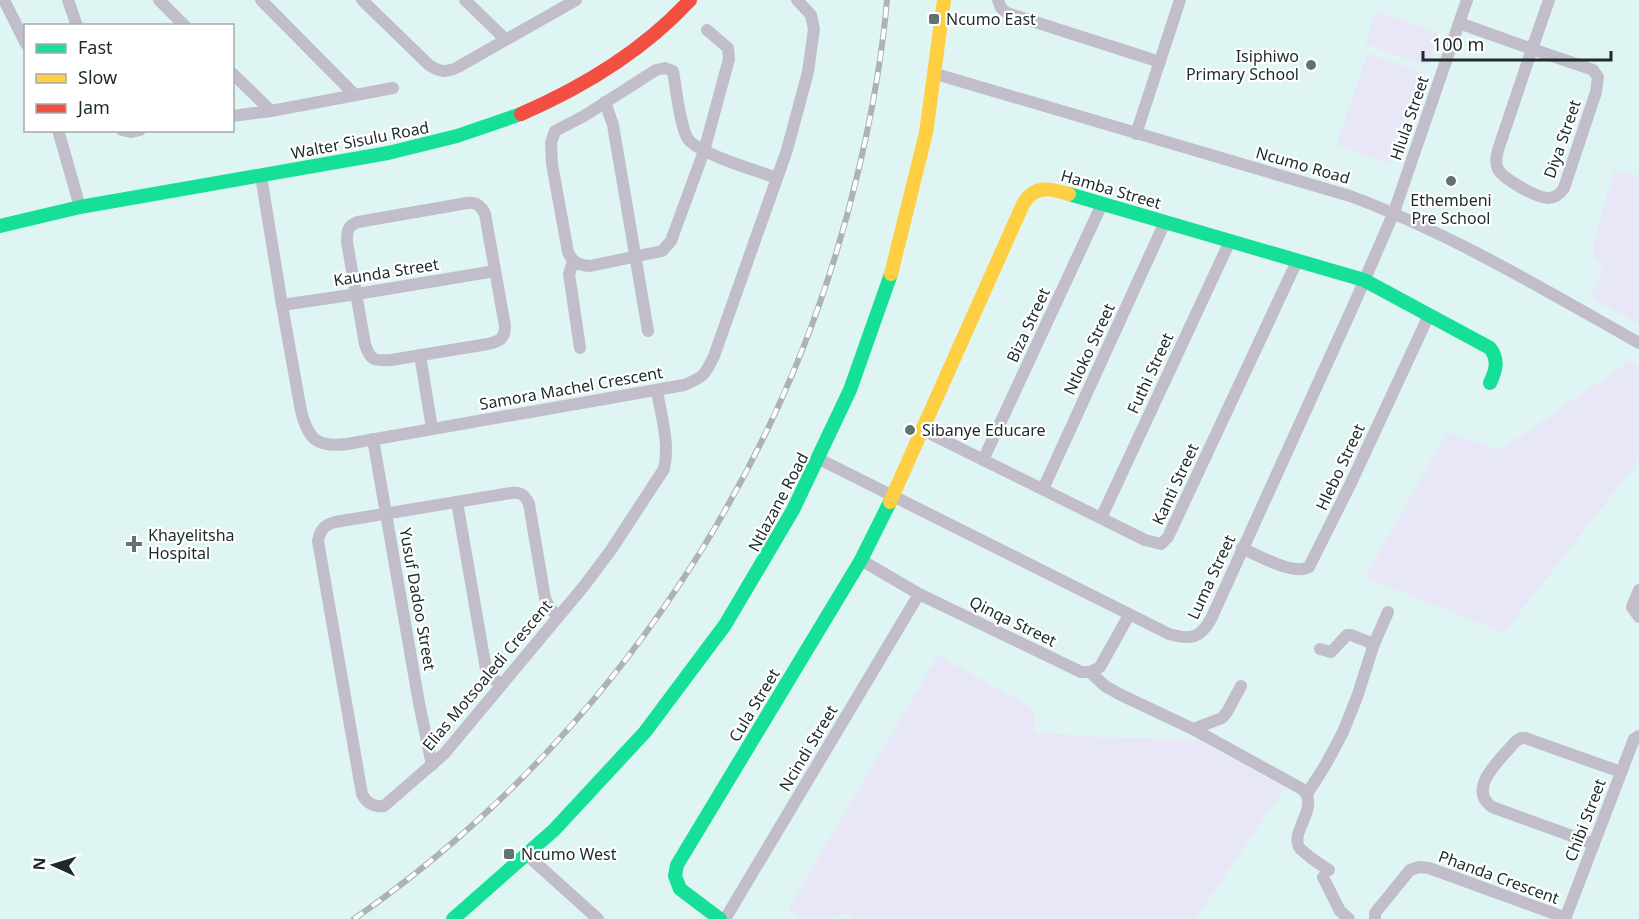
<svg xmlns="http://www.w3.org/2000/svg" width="1639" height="919" font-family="'Noto Sans',sans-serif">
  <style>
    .green { fill: #e7e7f7 }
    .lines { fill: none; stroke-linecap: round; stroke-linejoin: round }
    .street { stroke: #c2bdca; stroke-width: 12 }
    .fast { stroke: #16e098; stroke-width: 14 }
    .slow { stroke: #ffcf43; stroke-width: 14 }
    .jam { stroke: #f24e42; stroke-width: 14 }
    .rail-casing { stroke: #acb2b8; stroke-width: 6 }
    .rail { stroke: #fff; stroke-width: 4; stroke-dasharray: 11; stroke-linecap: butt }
    .poi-dot { fill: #617270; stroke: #fff; stroke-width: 2 }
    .labels { text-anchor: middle; stroke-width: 4.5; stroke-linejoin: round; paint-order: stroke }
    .poi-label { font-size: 16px; fill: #1d2b2a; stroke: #fff; text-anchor: start }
    .street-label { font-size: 16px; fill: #1d2b2a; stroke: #fff }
  </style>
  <rect width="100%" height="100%" fill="#dff5f3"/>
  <g class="green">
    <path d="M1376,11L1438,33L1427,66L1365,44Z"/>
    <path d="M1368,53L1423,72L1391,164L1336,145Z"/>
    <path d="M1614,170L1639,177V324L1589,297L1603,269L1596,265L1598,261L1593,257L1595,252L1592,250Z"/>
    <path d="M1630,361L1639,366V460L1504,633L1365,577L1447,432L1500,450Z"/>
    <path d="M938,655L1031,707L1035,718L1034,732L1099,737L1199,740L1285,788L1195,919H853L849,913L827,919H802L788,909Z"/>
  </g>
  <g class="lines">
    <g class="street">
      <path d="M4,0L26,44"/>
      <path d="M68,0L77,26"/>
      <path d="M159,0L185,26"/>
      <path d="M261,0L354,94"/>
      <path d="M362,0L429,65C440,72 446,73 458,67L576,0"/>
      <path d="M465,0L505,39"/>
      <path d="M998,0L1001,8L1007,13L1160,62"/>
      <path d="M1459,23L1532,49L1549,0"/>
      <path d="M707,30L728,48L729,59L704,151L671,241L662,251L590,266C578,265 573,263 568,252L552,164L551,143L555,131L584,116L656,70L665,68L673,71C676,87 680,127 688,139C699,154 758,171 777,178"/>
      <path d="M1532,49L1588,68L1593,70L1598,77L1596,92L1564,188C1560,194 1556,198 1548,198C1537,198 1503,179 1498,169C1495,163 1496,157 1498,150Z"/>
      <path d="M232,73L271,111"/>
      <path d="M936,74L1350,196C1452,234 1545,290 1639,343"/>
      <path d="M605,102L613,125L648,331"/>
      <path d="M232,116L271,111L393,88"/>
      <path d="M58,130L80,207"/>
      <path d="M122,130L131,132L140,130"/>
      <path d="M1136,134L1180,0"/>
      <path d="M261,176L282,305L301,411C308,439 317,448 347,444L684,385C704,377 705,375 714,356L787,150L808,72L814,29L811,15L797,0"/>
      <path d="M467,203C476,202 481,205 485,214L505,326C505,339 500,341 488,344L391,360C375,361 370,361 365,344L347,242C347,231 347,226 358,222Z"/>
      <path d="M573,262L569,274L580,348"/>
      <path d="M282,305L357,294L495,271"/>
      <path d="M420,355L432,428"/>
      <path d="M923,430L1145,540L1161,544L1168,537L1297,261"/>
      <path d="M373,439L419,703L432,765"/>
      <path d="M819,459L1169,634C1190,640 1200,639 1211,619L1355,302L1394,212L1467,0"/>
      <path d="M983,460L1102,204"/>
      <path d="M1043,489L1165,222"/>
      <path d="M457,502L486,669L492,678L501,684"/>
      <path d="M1101,518L1230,241"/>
      <path d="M1242,548C1258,555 1293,576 1309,567L1350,485L1429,315"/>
      <path d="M861,560L919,594L1081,672H1090L1100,667L1129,615"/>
      <path d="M1639,590L1632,607L1639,617"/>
      <path d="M559,616L550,609L545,598L529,504C525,495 521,492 511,493L335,522C325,525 320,529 318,541L362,794C367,804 374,807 384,806L444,754L584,586L611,550L664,469C670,444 661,415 657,391"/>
      <path d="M1320,649L1331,652L1347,635H1351L1374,644"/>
      <path d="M1090,672L1105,686L1119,694L1193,729L1302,789C1321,806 1290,831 1299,847C1302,852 1322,866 1329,870"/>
      <path d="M1193,729L1222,718L1227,712L1241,686"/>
      <path d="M1307,794L1326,764L1343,732L1357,697L1374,644L1388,612"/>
      <path d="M1594,844L1492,807C1466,788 1501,759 1515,742L1521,738H1525L1621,772"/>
      <path d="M527,855L598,919"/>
      <path d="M1323,877L1340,911L1349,919"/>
      <path d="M725,919L919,594"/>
      <path d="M1375,919V913L1410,870L1419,867L1429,868L1566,918"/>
      <path d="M1565,919L1634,739L1639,736"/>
    </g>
    <g class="fast">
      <path d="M1069,194L1364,280L1490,348C1499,360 1496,370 1490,383"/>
      <path d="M0,226L80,207L388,153L457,136L521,114"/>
      <path d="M453,919L554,830L645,732L725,625L793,510L850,390L891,274"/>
      <path d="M720,919L680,889L675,876L677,865L861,560L890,502"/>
    </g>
    <g class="slow">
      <path d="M891,274L926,133L944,0"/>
      <path d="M890,502L1024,202C1037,184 1050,189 1069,194"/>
    </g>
    <path class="jam" d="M521,114C583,87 644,50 690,0"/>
    <g class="rail-casing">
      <path id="rail" d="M354,919C608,742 789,470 859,168C872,113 882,57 887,0"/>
    </g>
    <use href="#rail" class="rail"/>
  </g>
  <g class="poi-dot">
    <rect x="928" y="13" width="12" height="12" rx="3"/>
    <circle cx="1311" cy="65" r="6"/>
    <circle cx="1451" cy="181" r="6"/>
    <circle cx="910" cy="430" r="6"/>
    <path d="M131 535h6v6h6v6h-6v6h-6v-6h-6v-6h6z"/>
    <rect x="503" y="848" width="12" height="12" rx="3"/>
  </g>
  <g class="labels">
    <g class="poi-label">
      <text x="946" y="25">Ncumo East</text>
      <text x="1299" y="62" text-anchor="end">Isiphiwo<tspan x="1299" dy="18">Primary School</tspan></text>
      <text x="1451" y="206" text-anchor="middle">Ethembeni<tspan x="1451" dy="18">Pre School</tspan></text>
      <text x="922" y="436">Sibanye Educare</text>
      <text x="148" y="541">Khayelitsha<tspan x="148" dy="18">Hospital</tspan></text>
      <text x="521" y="860">Ncumo West</text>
    </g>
    <g class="street-label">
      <text transform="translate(1409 118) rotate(-71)" y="6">Hlula Street</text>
      <text transform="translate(1562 139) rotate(-71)" y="6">Diya Street</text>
      <text transform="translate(360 140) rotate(-11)" y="6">Walter Sisulu Road</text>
      <text transform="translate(1303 165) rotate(16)" y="6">Ncumo Road</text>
      <text transform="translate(1111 189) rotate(16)" y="6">Hamba Street</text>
      <text transform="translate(386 272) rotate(-9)" y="6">Kaunda Street</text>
      <text transform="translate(1028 325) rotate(-65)" y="6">Biza Street</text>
      <text transform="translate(1089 349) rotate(-65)" y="6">Ntloko Street</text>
      <text transform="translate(1150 373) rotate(-65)" y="6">Futhi Street</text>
      <text transform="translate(571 388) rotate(-10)" y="6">Samora Machel Crescent</text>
      <text transform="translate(1340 467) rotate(-65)" y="6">Hlebo Street</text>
      <text transform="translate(1175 484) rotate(-65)" y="6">Kanti Street</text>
      <text transform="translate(778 502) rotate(-62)" y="6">Ntlazane Road</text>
      <text transform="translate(1211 577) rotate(-65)" y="6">Luma Street</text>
      <text transform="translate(418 599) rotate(80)" y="6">Yusuf Dadoo Street</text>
      <text transform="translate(1013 621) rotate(26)" y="6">Qinqa Street</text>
      <text transform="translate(487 675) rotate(-50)" y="6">Elias Motsoaledi Crescent</text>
      <text transform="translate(754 705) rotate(-59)" y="6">Cula Street</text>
      <text transform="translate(808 748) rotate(-59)" y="6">Ncindi Street</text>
      <text transform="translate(1585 820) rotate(-69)" y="6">Chibi Street</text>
      <text transform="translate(1499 877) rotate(20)" y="6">Phanda Crescent</text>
    </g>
  </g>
  <rect x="24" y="24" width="210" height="108" fill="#ffffff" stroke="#a5aaaa" stroke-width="1.5"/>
  <rect x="36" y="44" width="30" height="9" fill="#16e098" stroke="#a5aaaa" stroke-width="1.5"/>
  <text x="78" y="54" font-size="18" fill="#1d2b2a">Fast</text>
  <rect x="36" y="74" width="30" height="9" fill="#ffcf43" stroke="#a5aaaa" stroke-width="1.5"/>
  <text x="78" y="84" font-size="18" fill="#1d2b2a">Slow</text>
  <rect x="36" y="104" width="30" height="9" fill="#f24e42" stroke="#a5aaaa" stroke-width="1.5"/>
  <text x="78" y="114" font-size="18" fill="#1d2b2a">Jam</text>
  <g transform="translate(54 865) rotate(274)" stroke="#ffffff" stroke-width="4.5" paint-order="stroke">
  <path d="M0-4.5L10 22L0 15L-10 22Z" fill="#1d2b2a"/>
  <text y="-9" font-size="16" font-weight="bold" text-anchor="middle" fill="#1d2b2a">N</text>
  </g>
  <path d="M1423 51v9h188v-9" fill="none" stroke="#1d2b2a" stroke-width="3"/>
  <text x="1432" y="51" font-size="18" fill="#1d2b2a" stroke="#ffffff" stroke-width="4.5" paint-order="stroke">100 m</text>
</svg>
